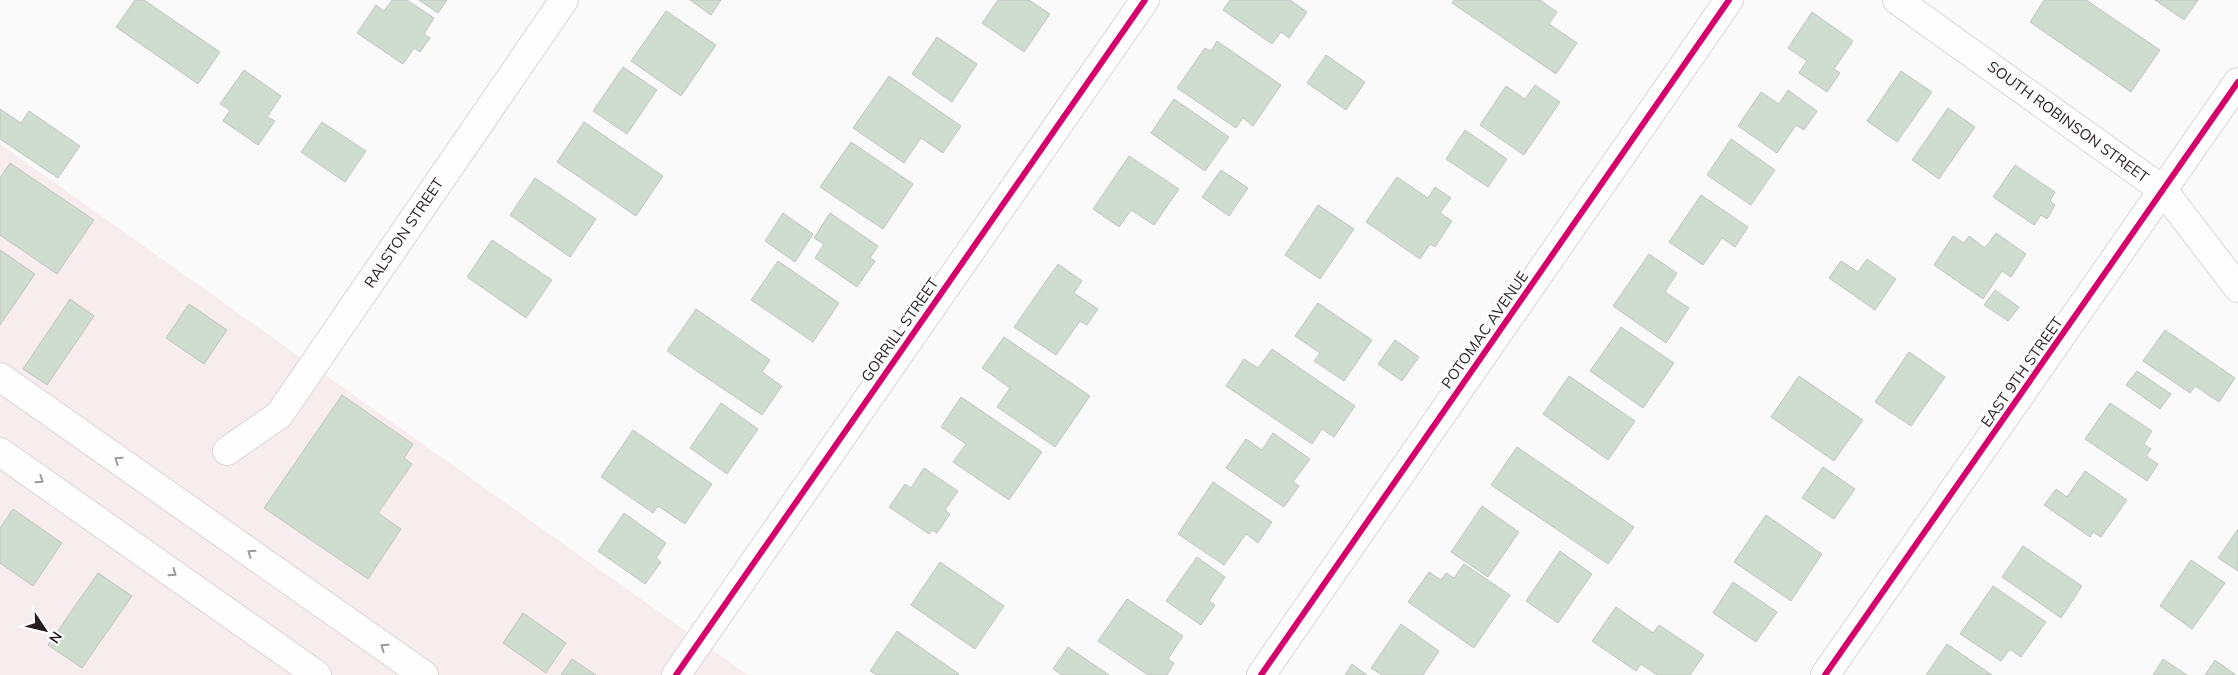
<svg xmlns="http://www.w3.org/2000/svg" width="2238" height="675" font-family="Mulish,sans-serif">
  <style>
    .built { fill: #f7edef }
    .building { fill: #cfdcd0; stroke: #c1c5c1 }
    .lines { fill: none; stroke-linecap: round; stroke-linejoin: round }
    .minor-casing { stroke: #dbd4d6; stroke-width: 30 }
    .tertiary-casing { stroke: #dbd4d6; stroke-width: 30 }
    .minor { stroke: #fefefe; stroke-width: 28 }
    .tertiary { stroke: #fefefe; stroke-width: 28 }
    .cycleway-casing { stroke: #fff; stroke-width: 9 }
    .cycleway { stroke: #d6006c; stroke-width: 6 }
    .oneway { stroke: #9d989a }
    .labels { text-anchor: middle; stroke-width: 5; stroke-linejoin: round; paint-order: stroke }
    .street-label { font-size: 15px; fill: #271b1f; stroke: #fff }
  </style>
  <rect width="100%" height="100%" fill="#fafafa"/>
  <path class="built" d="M0,144L748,675H0Z"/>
  <g class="building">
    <path d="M135,0H144L220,52L198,84L116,27Z"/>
    <path d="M392,0H407L434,18L424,34L430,38L420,52L414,48L403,64L357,33L376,5L384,11Z"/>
    <path d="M419,0H447L438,13Z"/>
    <path d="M690,0H721L711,15Z"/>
    <path d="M998,0H1029L1050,14L1024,52L982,23Z"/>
    <path d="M1230,0H1290L1307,12L1289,38L1281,32L1272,44L1223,10Z"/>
    <path d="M1454,0H1540L1557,12L1549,24L1577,43L1556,74L1452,3Z"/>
    <path d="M2044,0H2086L2160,50L2131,92L2030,22Z"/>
    <path d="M2155,0H2198L2184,20Z"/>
    <path d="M666,11L716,45L681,96L631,61Z"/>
    <path d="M1812,12L1853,41L1834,69L1840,73L1827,92L1799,73L1807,61L1788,48Z"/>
    <path d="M937,37L977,64L952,102L912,74Z"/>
    <path d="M1217,41L1281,85L1253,126L1243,118L1236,128L1177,88L1205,48L1211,51Z"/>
    <path d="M1326,55L1365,82L1346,110L1307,83Z"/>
    <path d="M623,67L657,90L627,134L593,111Z"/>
    <path d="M244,70L281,96L267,117L275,121L258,145L223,121L230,110L220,104Z"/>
    <path d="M1901,71L1932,92L1897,142L1867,121Z"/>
    <path d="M889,76L961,126L943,153L921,138L904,163L853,128Z"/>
    <path d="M1535,85L1560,102L1524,155L1480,125L1506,86L1525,99Z"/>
    <path d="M1788,90L1817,111L1804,130L1796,125L1777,153L1738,126L1761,92L1779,104Z"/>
    <path d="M1174,99L1229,137L1205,171L1151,133Z"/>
    <path d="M1948,108L1975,127L1939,179L1912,160Z"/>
    <path d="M0,109L21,123L29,111L80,146L58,178L0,139Z"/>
    <path d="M322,122L366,151L345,182L301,152Z"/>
    <path d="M584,122L663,176L636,216L557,162Z"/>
    <path d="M1465,130L1507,159L1488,187L1446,159Z"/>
    <path d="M1731,139L1775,170L1751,205L1707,175Z"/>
    <path d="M851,142L913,184L883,229L820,187Z"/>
    <path d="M1129,156L1179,189L1154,225L1131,210L1119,227L1093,209Z"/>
    <path d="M10,163L94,220L57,274L0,235V178Z"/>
    <path d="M2015,165L2055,192L2050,201L2055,205L2047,219L2041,215L2034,225L1993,197Z"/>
    <path d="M1221,170L1248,188L1229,216L1202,197Z"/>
    <path d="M1397,177L1428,198L1435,187L1451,198L1440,213L1452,221L1435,247L1430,244L1420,259L1366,222Z"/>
    <path d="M535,178L596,219L570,257L510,215Z"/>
    <path d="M1701,195L1748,227L1735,247L1722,238L1703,265L1669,242Z"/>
    <path d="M1318,205L1354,229L1320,279L1285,255Z"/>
    <path d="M783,213L813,234L795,262L765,241Z"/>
    <path d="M830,213L878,246L870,258L875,261L857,287L815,258L824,244L814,238Z"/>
    <path d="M1996,233L2026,254L2011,277L2002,271L1983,299L1934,265L1953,236L1964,243L1969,236L1985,248Z"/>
    <path d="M492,240L552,280L526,318L467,277Z"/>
    <path d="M0,250L35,274L0,325Z"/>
    <path d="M1649,254L1677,273L1665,292L1689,308L1666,343L1613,306Z"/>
    <path d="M1867,259L1896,279L1875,310L1829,278L1841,261L1858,272Z"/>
    <path d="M778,261L839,303L813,342L751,300Z"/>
    <path d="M1058,264L1082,281L1074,293L1098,309L1087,325L1080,321L1056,355L1014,327Z"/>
    <path d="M1995,290L2019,307L2008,321L1984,305Z"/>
    <path d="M70,299L94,316L47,385L23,369Z"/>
    <path d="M1318,303L1372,340L1344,381L1314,361L1320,353L1295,336Z"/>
    <path d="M189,304L227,330L204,364L166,338Z"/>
    <path d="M696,309L770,360L762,372L782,386L762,415L667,351Z"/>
    <path d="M1621,327L1674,363L1643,408L1590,371Z"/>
    <path d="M2165,330L2235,378L2219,402L2195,386L2190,393L2143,361Z"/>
    <path d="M1004,337L1090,396L1055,447L997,407L1010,388L982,368Z"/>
    <path d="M1395,340L1419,357L1402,381L1378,364Z"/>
    <path d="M1272,349L1355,406L1334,437L1322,429L1312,444L1226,386L1244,359L1258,368Z"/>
    <path d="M1909,352L1945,377L1911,426L1875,402Z"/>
    <path d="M2137,371L2171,394L2160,409L2126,385Z"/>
    <path d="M1569,376L1635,421L1608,460L1543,414Z"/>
    <path d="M1799,376L1863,420L1834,461L1771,417Z"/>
    <path d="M342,395L413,444L404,458L412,464L378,513L401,529L368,579L264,508Z"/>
    <path d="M961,397L1042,452L1009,500L953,462L966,444L941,427Z"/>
    <path d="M721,403L758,429L727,474L690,448Z"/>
    <path d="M2110,403L2152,431L2144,444L2151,449L2146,456L2158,464L2147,481L2085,439Z"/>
    <path d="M633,430L712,484L685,524L658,506L653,513L601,477Z"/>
    <path d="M1273,433L1310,459L1293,482L1299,486L1284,507L1226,468L1246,439L1262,450Z"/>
    <path d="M1517,447L1634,527L1608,564L1491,485Z"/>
    <path d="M1823,467L1855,489L1834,519L1802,498Z"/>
    <path d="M924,468L958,491L945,510L950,514L937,533L932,530L929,534L889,507L905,484L911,488Z"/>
    <path d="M2085,471L2127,500L2101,537L2093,532L2090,537L2044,505L2056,489L2067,497Z"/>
    <path d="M1213,482L1272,522L1258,543L1246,534L1224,565L1178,534Z"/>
    <path d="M1482,506L1519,532L1488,577L1451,552Z"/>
    <path d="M13,509L62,543L33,586L0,563V528Z"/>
    <path d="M624,513L666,543L656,558L661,562L645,584L598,551Z"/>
    <path d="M1766,515L1822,554L1791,601L1734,562Z"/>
    <path d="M2238,529V571L2218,558Z"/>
    <path d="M2023,546L2082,586L2061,618L2002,577Z"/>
    <path d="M1560,551L1592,574L1558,623L1526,601Z"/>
    <path d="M1197,557L1225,577L1209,601L1215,605L1201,625L1166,601Z"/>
    <path d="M2191,560L2225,583L2192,629L2160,606Z"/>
    <path d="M940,562L1004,606L975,649L911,605Z"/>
    <path d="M1464,564L1510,595L1474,648L1408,602L1429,572L1441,580L1446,573L1454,578Z"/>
    <path d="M98,573L132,596L82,668L48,645Z"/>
    <path d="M1733,582L1777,612L1756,642L1713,613Z"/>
    <path d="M1993,586L2046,622L2021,657L2010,649L2001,661L1960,634Z"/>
    <path d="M1127,599L1183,636L1168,659L1174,663L1167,675H1148L1098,641Z"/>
    <path d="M1616,607L1653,633L1659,625L1704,655L1690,675H1657L1641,664L1636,671L1592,641Z"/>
    <path d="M523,613L566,643L546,673L503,643Z"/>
    <path d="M1401,624L1439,651L1423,675H1382L1371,668Z"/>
    <path d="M897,631L959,674L958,675H877L870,671Z"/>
    <path d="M1947,644L1992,675H1926Z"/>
    <path d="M1068,647L1109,675H1062L1053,669Z"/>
    <path d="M572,659L596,675H561Z"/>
    <path d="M2163,659L2187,675H2153Z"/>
    <path d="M2215,660L2236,675H2205Z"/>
    <path d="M1352,664L1367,675H1345Z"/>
  </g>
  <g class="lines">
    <g class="minor-casing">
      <g id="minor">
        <path d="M1897,0L2163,190L2238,288"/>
        <path d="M227,451L279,415L564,0"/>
        <path d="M676,675L1145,0"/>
        <path d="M1261,675L1729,0"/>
        <path d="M1825,675L2238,82"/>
      </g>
    </g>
    <g class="tertiary-casing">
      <g id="tertiary">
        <path d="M0,377L424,675"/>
        <path d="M0,452L317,675"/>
      </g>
    </g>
    <use href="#minor" class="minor"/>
    <use href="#tertiary" class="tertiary"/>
    <g class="cycleway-casing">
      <g id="cycleway">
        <path d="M676,675L1145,0"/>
        <path d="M1261,675L1729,0"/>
        <path d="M1825,675L2238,82"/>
      </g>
    </g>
    <use href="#cycleway" class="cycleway"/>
  </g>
  <defs><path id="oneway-chevron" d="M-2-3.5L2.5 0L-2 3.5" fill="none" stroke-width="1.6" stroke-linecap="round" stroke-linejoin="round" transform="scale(1.25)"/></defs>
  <g class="oneway">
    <use href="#oneway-chevron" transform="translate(118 460) rotate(-145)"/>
    <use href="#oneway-chevron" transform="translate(40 480) rotate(35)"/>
    <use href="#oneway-chevron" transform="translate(251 553) rotate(-145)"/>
    <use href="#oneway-chevron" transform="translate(173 573) rotate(35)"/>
    <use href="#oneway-chevron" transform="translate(384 647) rotate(-145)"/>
  </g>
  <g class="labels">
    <g class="street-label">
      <text transform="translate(2068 122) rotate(36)" y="5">SOUTH ROBINSON STREET</text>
      <text transform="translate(404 233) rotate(-56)" y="5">RALSTON STREET</text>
      <text transform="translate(900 330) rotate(-55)" y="5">GORRILL STREET</text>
      <text transform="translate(1485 330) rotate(-55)" y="5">POTOMAC AVENUE</text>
      <text transform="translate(2022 372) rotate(-55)" y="5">EAST 9TH STREET</text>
    </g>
  </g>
  <g transform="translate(45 630) rotate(125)" stroke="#ffffff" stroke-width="4" paint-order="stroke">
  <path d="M0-4L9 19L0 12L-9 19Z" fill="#271b1f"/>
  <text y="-8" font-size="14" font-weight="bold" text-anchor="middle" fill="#271b1f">N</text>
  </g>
</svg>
